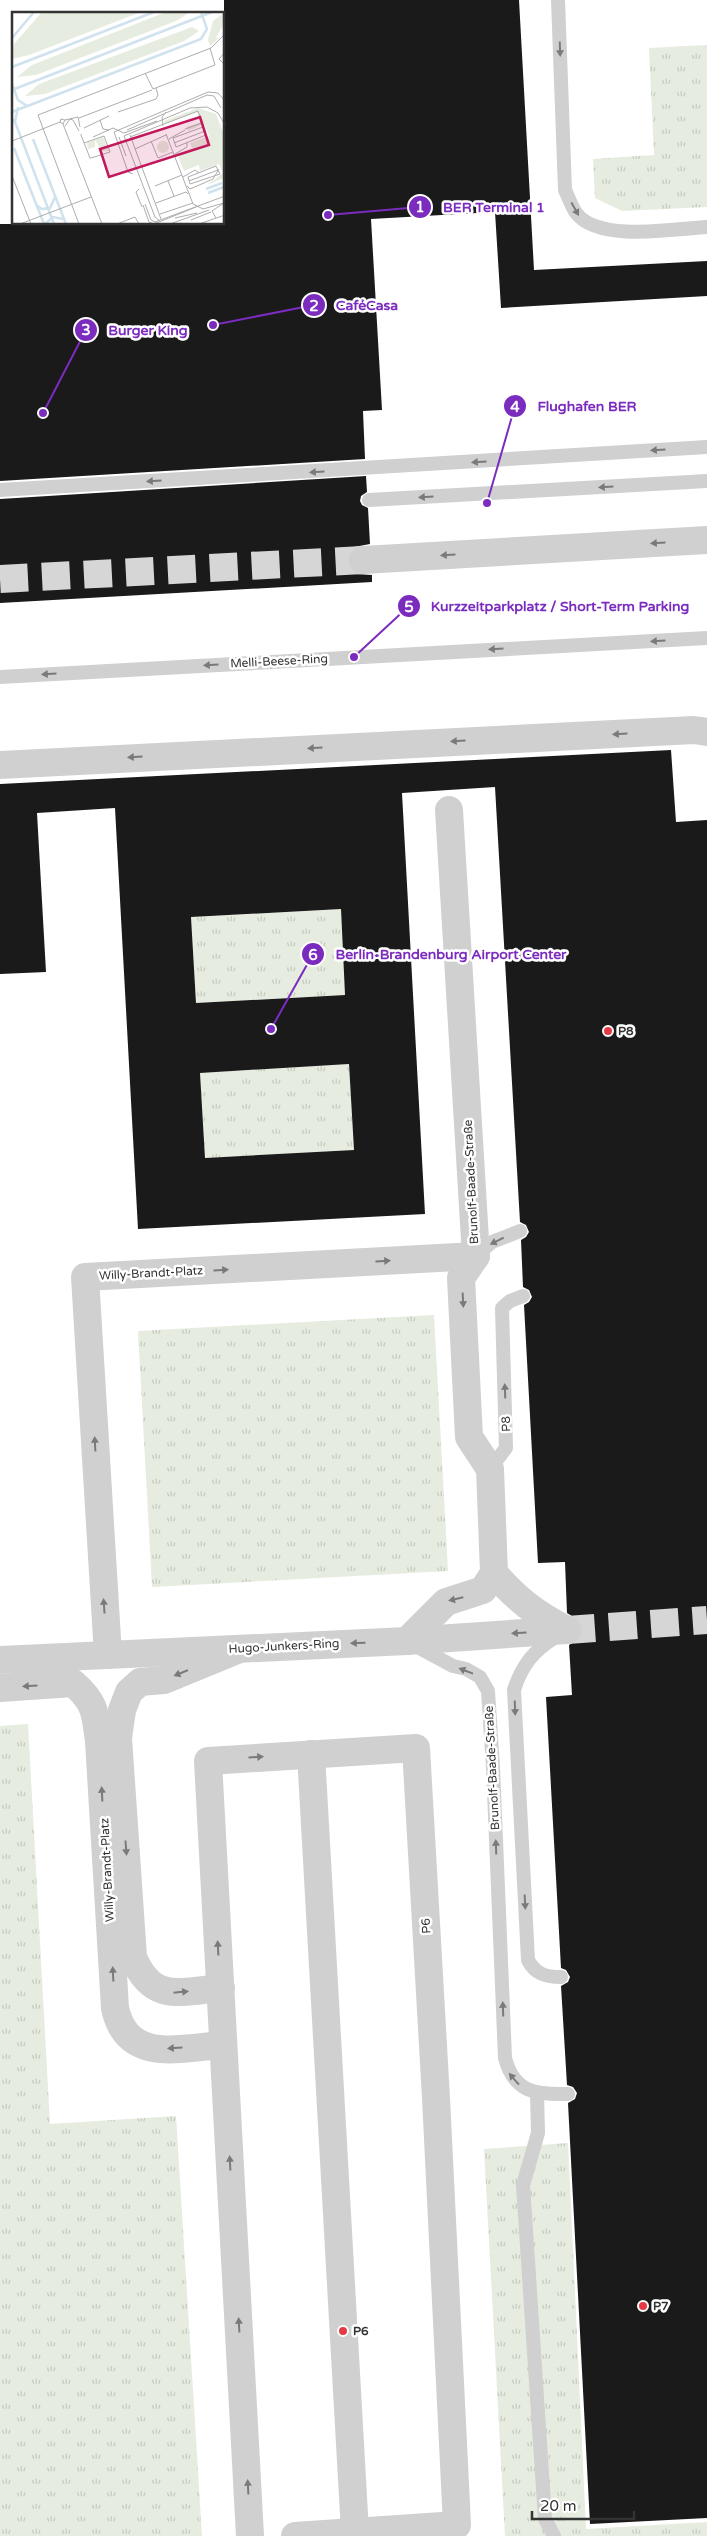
<svg xmlns="http://www.w3.org/2000/svg" width="707" height="2536" font-family="'Varela Round',sans-serif">
  <style>
    .grass { fill: url(#grass-tufts) }
    .building { fill: #1a1a1a; fill-rule: evenodd }
    .lines { fill: none; stroke-linecap: round; stroke-linejoin: round }
    .minor-tunnel { stroke: #d6d6d6; stroke-width: 28; stroke-dasharray: 28 14; stroke-linecap: butt }
    .tertiary-tunnel { stroke: #d6d6d6; stroke-width: 28; stroke-dasharray: 28 14; stroke-linecap: butt }
    .service { stroke: #d0d0d0; stroke-width: 14 }
    .minor { stroke: #d0d0d0; stroke-width: 28 }
    .tertiary { stroke: #d0d0d0; stroke-width: 28 }
    .oneway { fill: #7a7a7a }
    .poi-dot { fill: #e63946; stroke: #fff; stroke-width: 2 }
    .labels { text-anchor: middle; stroke-width: 5; stroke-linejoin: round; paint-order: stroke }
    .street-label { font-size: 12px; fill: #333; stroke: #fff }
    .poi-label { font-size: 12px; font-weight: bold; fill: #333; stroke: #fff; text-anchor: start }
    .inset-river { fill: none; stroke: #cfe2ee; stroke-width: 2.5 }
    .inset-road { fill: none; stroke: #adadad; stroke-width: 1 }
    .view { fill: #c2185b; fill-opacity: 0.15; stroke: #c2185b; stroke-width: 2.5 }
    .inset-edge { fill: none; stroke: #333; stroke-width: 2.5 }
    .leader { fill: none; stroke: #7b2cbf; stroke-width: 2 }
    .callout-dot { fill: #7b2cbf; stroke: #fff; stroke-width: 2 }
    .mark-label { font-size: 15px; text-anchor: middle; font-weight: bold; fill: #fff }
    .callout-label { font-size: 14px; text-anchor: middle; font-weight: bold; fill: #7b2cbf; stroke: #fff; stroke-width: 5; stroke-linejoin: round; paint-order: stroke }
  </style>
  <defs>
    <pattern id="grass-tufts" width="24" height="20" patternUnits="userSpaceOnUse" patternTransform="scale(1.25)"><rect width="24" height="20" fill="#e6ecdf"/><path d="M3 7l-1-3M5 7V3M7 7l1-3M15 17l-1-3M17 17v-4M19 17l1-3" fill="none" stroke="#c6cbc0"/></pattern>
  </defs>
  <rect width="100%" height="100%" fill="#fff"/>
  <g class="grass">
    <path d="M707,45V207L622,211L595,198L593,159L654,155L649,48Z"/>
    <path d="M341,909L345,995L196,1003L191,917Z"/>
    <path d="M349,1064L354,1150L205,1158L200,1073Z"/>
    <path d="M434,1315L448,1571L152,1587L138,1331Z"/>
    <path d="M28,1724L50,2124L176,2116L202,2536H0V1726Z"/>
    <path d="M568,2143L586,2529L707,2522V2536H505L484,2149Z"/>
  </g>
  <g class="building">
    <path d="M224,0H519L534,270L707,261V296L501,308L495,212L371,219L382,410L363,411L365,459L0,481V224H224Z"/>
    <path d="M366,476L367,492L361,496L360,501L362,505L368,508L370,544L354,547L349,553L347,561L350,569L356,574L372,575V582L0,603V499Z"/>
    <path d="M671,750L676,822L707,820V2518L590,2524L568,2103L575,2099L577,2093L573,2087L567,2085L561,1986L568,1982L570,1977L566,1970L561,1968L546,1697L572,1695L569,1645L581,1638L583,1629L580,1621L567,1613L565,1562L538,1563L524,1305L529,1302L532,1297L529,1290L523,1287L521,1240L526,1237L529,1232L526,1225L520,1222L495,787L402,793L425,1214L138,1229L115,808L37,813L46,972L0,974V784ZM341,909L345,995L196,1003L191,917ZM349,1064L354,1150L205,1158L200,1073Z"/>
  </g>
  <g class="lines">
    <path class="minor-tunnel" d="M0,579L363,560"/>
    <path class="tertiary-tunnel" d="M567,1630L707,1620"/>
    <g class="service">
      <path d="M558,0L565,190C569,198 572,208 577,214C599,242 675,229 707,227"/>
      <path d="M0,490L707,447"/>
      <path d="M369,500L707,481"/>
      <path d="M0,677L707,638"/>
      <path d="M476,1256L492,1242L520,1231"/>
      <path d="M490,1469L506,1448L502,1308L510,1301L523,1296"/>
      <path d="M556,1637C534,1650 522,1665 514,1690L528,1960C535,1974 546,1977 561,1977"/>
      <path d="M414,1645L453,1666L466,1669L480,1677L488,1691L493,1767L505,2058C514,2092 535,2095 568,2094"/>
      <path d="M537,2093L538,2133L523,2185L545,2519L554,2536"/>
    </g>
    <g class="minor">
      <path d="M363,560L707,540"/>
      <path d="M0,765L694,730L707,732"/>
      <path d="M494,1573C516,1599 537,1615 567,1630"/>
      <path d="M407,1641L446,1602L483,1590L494,1573L490,1469L469,1437L461,1278L476,1256L449,810"/>
      <path d="M108,1655L85,1277L476,1256"/>
      <path d="M0,1688L73,1683C96,1703 95,1713 99,1741L115,2008C127,2064 180,2048 223,2045"/>
      <path d="M311,1754L355,2532"/>
      <path d="M221,1988C179,1992 152,2003 133,1957L118,1738L122,1710L129,1692L140,1682L164,1680L237,1650"/>
      <path d="M250,2536L208,1761L416,1748L436,2098L457,2525L295,2536"/>
    </g>
    <path class="tertiary" d="M0,1660L407,1641L567,1630"/>
  </g>
  <defs><path id="oneway-solid" d="M-6-.8H1V-3.2L6.5 0L1 3.2V.8H-6Z" transform="scale(1.25)"/></defs>
  <g class="oneway">
    <use href="#oneway-solid" transform="translate(560 49) rotate(88)"/>
    <use href="#oneway-solid" transform="translate(575 209) rotate(61)"/>
    <use href="#oneway-solid" transform="translate(658 450) rotate(176)"/>
    <use href="#oneway-solid" transform="translate(479 462) rotate(177)"/>
    <use href="#oneway-solid" transform="translate(317 472) rotate(177)"/>
    <use href="#oneway-solid" transform="translate(154 481) rotate(177)"/>
    <use href="#oneway-solid" transform="translate(606 487) rotate(177)"/>
    <use href="#oneway-solid" transform="translate(426 497) rotate(177)"/>
    <use href="#oneway-solid" transform="translate(658 543) rotate(176)"/>
    <use href="#oneway-solid" transform="translate(448 555) rotate(177)"/>
    <use href="#oneway-solid" transform="translate(658 641) rotate(177)"/>
    <use href="#oneway-solid" transform="translate(496 649) rotate(177)"/>
    <use href="#oneway-solid" transform="translate(211 665) rotate(177)"/>
    <use href="#oneway-solid" transform="translate(49 674) rotate(177)"/>
    <use href="#oneway-solid" transform="translate(620 734) rotate(177)"/>
    <use href="#oneway-solid" transform="translate(458 741) rotate(177)"/>
    <use href="#oneway-solid" transform="translate(315 748) rotate(177)"/>
    <use href="#oneway-solid" transform="translate(135 757) rotate(177)"/>
    <use href="#oneway-solid" transform="translate(497 1241) rotate(154)"/>
    <use href="#oneway-solid" transform="translate(383 1261) rotate(-3)"/>
    <use href="#oneway-solid" transform="translate(221 1270) rotate(-3)"/>
    <use href="#oneway-solid" transform="translate(463 1300) rotate(87)"/>
    <use href="#oneway-solid" transform="translate(505 1391) rotate(-92)"/>
    <use href="#oneway-solid" transform="translate(95 1444) rotate(-93)"/>
    <use href="#oneway-solid" transform="translate(456 1599) rotate(167)"/>
    <use href="#oneway-solid" transform="translate(104 1606) rotate(-94)"/>
    <use href="#oneway-solid" transform="translate(519 1633) rotate(176)"/>
    <use href="#oneway-solid" transform="translate(358 1643) rotate(178)"/>
    <use href="#oneway-solid" transform="translate(466 1671) rotate(-159)"/>
    <use href="#oneway-solid" transform="translate(181 1673) rotate(158)"/>
    <use href="#oneway-solid" transform="translate(30 1686) rotate(176)"/>
    <use href="#oneway-solid" transform="translate(515 1708) rotate(88)"/>
    <use href="#oneway-solid" transform="translate(256 1757) rotate(-4)"/>
    <use href="#oneway-solid" transform="translate(102 1794) rotate(-93)"/>
    <use href="#oneway-solid" transform="translate(496 1847) rotate(-92)"/>
    <use href="#oneway-solid" transform="translate(126 1848) rotate(86)"/>
    <use href="#oneway-solid" transform="translate(525 1902) rotate(87)"/>
    <use href="#oneway-solid" transform="translate(218 1948) rotate(-93)"/>
    <use href="#oneway-solid" transform="translate(113 1974) rotate(-93)"/>
    <use href="#oneway-solid" transform="translate(181 1992) rotate(-6)"/>
    <use href="#oneway-solid" transform="translate(503 2009) rotate(-92)"/>
    <use href="#oneway-solid" transform="translate(175 2048) rotate(177)"/>
    <use href="#oneway-solid" transform="translate(514 2079) rotate(-131)"/>
    <use href="#oneway-solid" transform="translate(230 2163) rotate(-93)"/>
    <use href="#oneway-solid" transform="translate(239 2325) rotate(-93)"/>
    <use href="#oneway-solid" transform="translate(248 2487) rotate(-93)"/>
  </g>
  <g class="poi-dot">
    <circle cx="608" cy="1031" r="5"/>
    <circle cx="643" cy="2306" r="5"/>
    <circle cx="343" cy="2331" r="5"/>
  </g>
  <g class="labels">
    <g class="street-label">
      <text transform="translate(279 661) rotate(-3)" y="4">Melli-Beese-Ring</text>
      <text transform="translate(471 1182) rotate(-93)" y="4">Brunolf-Baade-Straße</text>
      <text transform="translate(151 1273) rotate(-3)" y="4">Willy-Brandt-Platz</text>
      <text transform="translate(506 1424) rotate(-92)" y="4">P8</text>
      <text transform="translate(284 1646) rotate(-3)" y="4">Hugo-Junkers-Ring</text>
      <text transform="translate(492 1768) rotate(-93)" y="4">Brunolf-Baade-Straße</text>
      <text transform="translate(107 1870) rotate(-93)" y="4">Willy-Brandt-Platz</text>
      <text transform="translate(426 1926) rotate(-93)" y="4">P6</text>
    </g>
    <g class="poi-label">
      <text x="618" y="1035">P8</text>
      <text x="653" y="2310">P7</text>
      <text x="353" y="2335">P6</text>
    </g>
  </g>
  <g transform="translate(12 12)">
    <rect width="212" height="212" fill="#fff"/>
    <path d="M30,0H129L17,43L0,47L2,32ZM154,0H178L164,9L24,63L5,65L20,53ZM212,1V12L204,25L206,27L198,34L196,28L201,9ZM180,15L187,19L172,29L33,82L13,84L27,72ZM186,96L204,102L212,123V166L195,173L211,161L207,152L188,159L187,153L172,159L165,142L180,136L178,131L197,124L192,112L176,119L174,115L189,110L185,100L153,112L152,109ZM91,125L97,139H90L83,128V135L76,137L75,131ZM145 135a6 6 0 1 1 12 0a6 6 0 1 1-12 0Z" fill="#e6ecdf"/>
    <path class="inset-river" d="M0,26L22,0M0,55L142,0M0,72L6,88L15,94M0,78L200,0M0,100L189,27L195,17L189,0M0,107L3,110L6,95M3,110L42,212M21,127L54,212M2,136L32,212M194,177L210,171M196,181L212,175M24,193L30,197L38,196L43,185M33,212L41,205L51,207"/>
    <path class="inset-road" d="M213,40L207,47L213,53M133,61L141,77L203,53L198,36M195,95L206,101L213,113M106,100L144,87L146,83L144,76M67,106L140,78M49,107L53,108L51,112L48,110ZM53,108L66,105L68,115M88,108L91,117L97,118M51,112L90,212M53,114L58,107L61,108L67,119M151,114L150,105L154,100M191,115L194,123L164,135L161,126ZM72,116L97,104M115,118L195,83L202,84L209,96M69,122V123L78,146H79L98,140L92,124L72,131M154,122L181,192L191,197L212,191M118,123L149,207M81,125L101,116L112,121L145,109M107,125L114,144M118,125L186,99L190,111L173,117M157,127L173,118M0,129L48,110M139,129L146,146L161,140M162,131L193,119M123,137L154,123M163,142L175,135V130M204,154L208,162L178,172L176,165ZM121,162L116,160L102,120L196,80L206,81L213,89M0,164L19,212M171,165L183,158L187,161M156,169L162,184M177,169L206,158M143,174L170,163M175,174L178,177L201,167L207,157M127,177L124,180L130,195M144,191L174,180L176,182M133,192L139,208L143,210M131,193L137,210L142,212L184,195M148,202L181,191M163,206L185,201M204,206L200,199L212,191M179,208L199,200M148,209L143,205L112,124L178,96L195,95M143,210L213,184M8,212L79,185M67,212L26,103L199,36L213,22M105,212L123,205L127,212M158,212L197,198M187,212L213,203"/>
    <path class="view" d="M188,105L197,133L97,165L88,137Z"/>
    <rect width="212" height="212" class="inset-edge"/>
  </g>
  <path class="leader" d="M328 215L420 207M213 325L314 305M43 413L86 330M487 503L515 406M354 657L409 606M271 1029L313 954"/>
  <g class="callout-dot">
    <circle cx="328" cy="215" r="5"/>
    <circle cx="213" cy="325" r="5"/>
    <circle cx="43" cy="413" r="5"/>
    <circle cx="487" cy="503" r="5"/>
    <circle cx="354" cy="657" r="5"/>
    <circle cx="271" cy="1029" r="5"/>
    <circle cx="420" cy="207" r="12"/>
    <circle cx="314" cy="305" r="12"/>
    <circle cx="86" cy="330" r="12"/>
    <circle cx="515" cy="406" r="12"/>
    <circle cx="409" cy="606" r="12"/>
    <circle cx="313" cy="954" r="12"/>
  </g>
  <g class="mark-label">
    <text x="420" y="212">1</text>
    <text x="314" y="311">2</text>
    <text x="86" y="335">3</text>
    <text x="515" y="412">4</text>
    <text x="409" y="612">5</text>
    <text x="313" y="960">6</text>
  </g>
  <g class="callout-label">
    <text x="494" y="212">BER Terminal 1</text>
    <text x="367" y="310">CaféCasa</text>
    <text x="148" y="335">Burger King</text>
    <text x="587" y="411">Flughafen BER</text>
    <text x="560" y="611">Kurzzeitparkplatz / Short-Term Parking</text>
    <text x="451" y="959">Berlin-Brandenburg Airport Center</text>
  </g>
  <path d="M532 2511v8h102v-8" fill="none" stroke="#333333" stroke-width="2.5"/>
  <text x="540" y="2511" font-size="15" fill="#333333" stroke="#ffffff" stroke-width="4" paint-order="stroke">20 m</text>
</svg>
